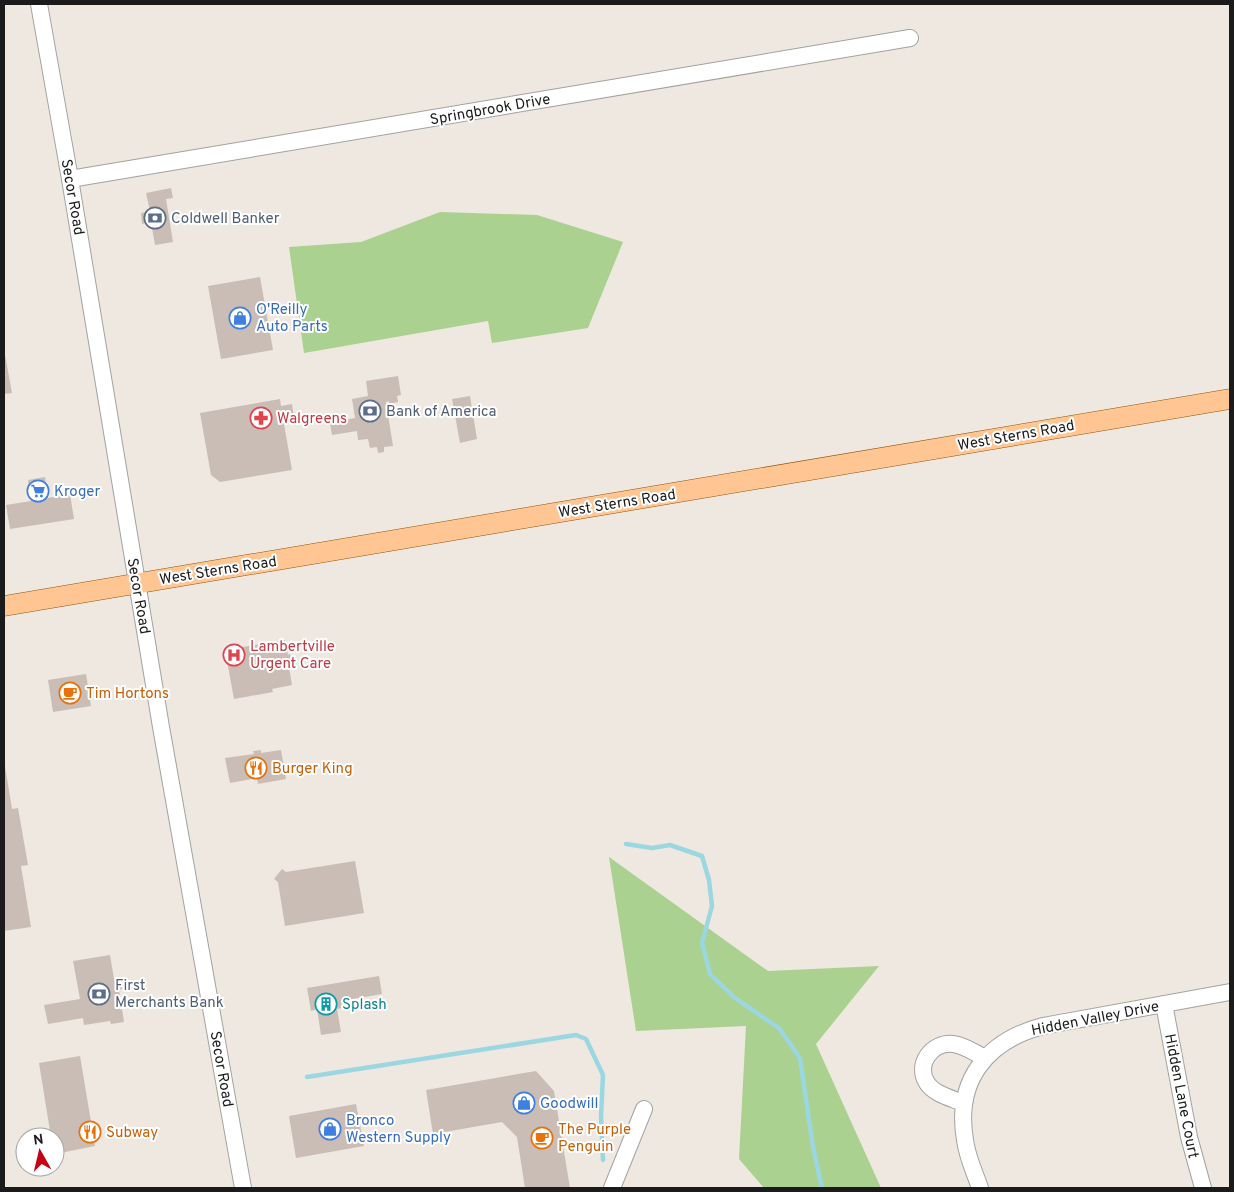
<svg xmlns="http://www.w3.org/2000/svg" width="1234" height="1192" font-family="Overpass,sans-serif">
  <style>
    .forest { fill: #aad190 }
    .lines { fill: none; stroke-linecap: round; stroke-linejoin: round }
    .stream { stroke: #9bd7e0; stroke-width: 4.5 }
    .building { fill: #cabdb6 }
    .minor-casing { stroke: #a2a2a2; stroke-width: 18 }
    .major-casing { stroke: #935400; stroke-width: 21 }
    .minor { stroke: #fff; stroke-width: 16 }
    .major { stroke: #ffc694; stroke-width: 20 }
    .labels { text-anchor: middle; stroke-width: 4; stroke-linejoin: round; paint-order: stroke }
    .street-label { font-size: 15px; fill: #1b1b1b; stroke: #fff }
    .service-label { font-size: 15px; fill: #4e5e75; stroke: #fff; text-anchor: start }
    .shop-label { font-size: 15px; fill: #366cbe; stroke: #fff; text-anchor: start }
    .health-label { font-size: 15px; fill: #be3a42; stroke: #fff; text-anchor: start }
    .food-label { font-size: 15px; fill: #c56008; stroke: #fff; text-anchor: start }
    .culture-label { font-size: 15px; fill: #0d838f; stroke: #fff; text-anchor: start }
  </style>
  <rect width="100%" height="100%" fill="#eee8e0"/>
  <g class="forest">
    <path d="M440,212L537,215L623,242L588,328L492,343L488,321L304,353L289,247L361,242Z"/>
    <path d="M609,857L768,971L879,966L816,1044L881,1188H764L739,1159L746,1026L636,1031Z"/>
  </g>
  <g class="lines">
    <g class="stream">
      <path d="M626,844L652,848L670,845L702,856L709,880L712,906L702,943L710,974L735,998L779,1028L800,1058L813,1147L822,1188"/>
      <path d="M307,1077L576,1035L586,1039L603,1075L601,1117L603,1160"/>
    </g>
  </g>
  <g class="building">
    <path d="M171,188L173,198L166,199L173,242L155,245L151,222L142,224L141,213L150,211L146,193Z"/>
    <path d="M260,277L273,350L221,359L208,286Z"/>
    <path d="M4,349L12,393L4,394Z"/>
    <path d="M398,376L401,395L397,396L398,402L389,404V401L386,402L393,446L384,447V452L378,453L377,447L370,448L368,439L358,440L357,431L332,435L330,423L355,418L352,399L368,396L366,381Z"/>
    <path d="M470,396L477,439L460,443L452,399Z"/>
    <path d="M280,399L281,406L292,404L295,423L284,424L292,470L220,482L211,475L200,413Z"/>
    <path d="M45,477L48,498L70,494L74,519L10,529L6,505L31,501L28,480Z"/>
    <path d="M285,640L288,655L290,654L293,666L289,667L292,685L272,689L273,692L234,699L225,650Z"/>
    <path d="M86,674L91,706L53,712L48,680Z"/>
    <path d="M261,750V753L281,750L286,779L258,784L257,778L230,783L225,758L254,754L253,751Z"/>
    <path d="M5,766L12,809L18,808L28,865L21,866L31,927L4,931Z"/>
    <path d="M355,861L364,913L285,926L278,882L274,879L282,869L286,872Z"/>
    <path d="M110,955L114,979L120,978L122,989L119,990L124,1022L111,1024L110,1021L84,1025L83,1018L48,1024L44,1005L80,999L73,961Z"/>
    <path d="M379,976L382,994L341,1001L342,1008L337,1009L341,1032L321,1035L317,1009L311,1011L307,988Z"/>
    <path d="M80,1056L95,1146L55,1154V1137H51L39,1063Z"/>
    <path d="M536,1071L554,1091L570,1188H525L517,1137L502,1122L433,1134L426,1090Z"/>
    <path d="M356,1104L364,1146L296,1158L289,1116Z"/>
  </g>
  <g class="lines">
    <g class="minor-casing">
      <g id="minor">
        <path d="M39,4L70,179L161,727L243,1188"/>
        <path d="M70,179L910,38"/>
        <path d="M1164,1004L1189,1137L1203,1188"/>
        <path d="M963,1103C951,1098 934,1094 927,1083C915,1064 932,1042 953,1044C964,1045 975,1053 985,1058"/>
        <path d="M612,1188L644,1109"/>
        <path d="M980,1188C975,1173 967,1157 965,1140C955,1081 986,1041 1043,1026L1230,992"/>
      </g>
    </g>
    <g class="major-casing">
      <path id="major" d="M4,606L1230,399"/>
    </g>
    <use href="#minor" class="minor"/>
    <use href="#major" class="major"/>
  </g>
  <defs>
    <g id="bank-ring" transform="scale(1.125)"><circle r="9.5" fill="#fff" stroke="#5c6f8a" stroke-width="1.5"/><path d="M-6-4H6V4H-6ZM0-2.3a2.3 2.3 0 1 0 0 4.6a2.3 2.3 0 1 0 0-4.6Z" fill="#5c6f8a"/></g>
    <g id="shop-ring" transform="scale(1.125)"><circle r="9.5" fill="#fff" stroke="#3f7fe0" stroke-width="1.5"/><path d="M-5-2.5h2.3a2.7 3.5 0 0 1 5.4 0H5L5.5 6h-11ZM-1.5-2.5h3a1.5 2.3 0 0 0-3 0Z" fill="#3f7fe0"/></g>
    <g id="pharmacy-ring" transform="scale(1.125)"><circle r="9.5" fill="#fff" stroke="#e0444e" stroke-width="1.5"/><path d="M-2-6h4v4h4v4h-4v4h-4v-4h-4v-4h4Z" fill="#e0444e"/></g>
    <g id="supermarket-ring" transform="scale(1.125)"><circle r="9.5" fill="#fff" stroke="#3f7fe0" stroke-width="1.5"/><path d="M-6-5.5h2.5l.6 2H6L4.5 2H-2.5L-4.4-4H-6ZM-1.5 3.2a1.3 1.3 0 1 0 .1 0ZM3 3.2a1.3 1.3 0 1 0 .1 0Z" fill="#3f7fe0"/></g>
    <g id="hospital-ring" transform="scale(1.125)"><circle r="9.5" fill="#fff" stroke="#e0444e" stroke-width="1.5"/><path d="M-5-5h3v3.5h4V-5h3V5h-3V1.5h-4V5h-3Z" fill="#e0444e"/></g>
    <g id="cafe-ring" transform="scale(1.125)"><circle r="9.5" fill="#fff" stroke="#e8710a" stroke-width="1.5"/><path d="M-5.5-4.5H6V0H3Q3 3.5 0 3.5H-2.5Q-5.5 3.5-5.5 0ZM3-3.2v2h1.7v-2ZM-6 4.5H4V6H-6Z" fill="#e8710a"/></g>
    <g id="restaurant-ring" transform="scale(1.125)"><circle r="9.5" fill="#fff" stroke="#e8710a" stroke-width="1.5"/><path d="M-5-6h1v4h1v-4h1v4h1v-4h1v5L-1.5 .5V6h-2V.5L-5-1ZM5-6V6H3V1.5H1.5Q1.5-4 5-6Z" fill="#e8710a"/></g>
    <g id="building-ring" transform="scale(1.125)"><circle r="9.5" fill="#fff" stroke="#0f9aa8" stroke-width="1.5"/><path d="M-4-6H4V6H1V3H-1V6H-4ZM-2.5-4.3h1.7v1.8h-1.7ZM.8-4.3h1.7v1.8H.8ZM-2.5-1h1.7V.8h-1.7ZM.8-1h1.7V.8H.8Z" fill="#0f9aa8"/></g>
  </defs>
  <g fill-rule="evenodd">
    <use href="#bank-ring" x="155" y="218"/>
    <use href="#shop-ring" x="240" y="318"/>
    <use href="#bank-ring" x="370" y="411"/>
    <use href="#pharmacy-ring" x="261" y="418"/>
    <use href="#supermarket-ring" x="38" y="491"/>
    <use href="#hospital-ring" x="234" y="655"/>
    <use href="#cafe-ring" x="70" y="693"/>
    <use href="#restaurant-ring" x="256" y="768"/>
    <use href="#bank-ring" x="99" y="994"/>
    <use href="#building-ring" x="326" y="1004"/>
    <use href="#shop-ring" x="524" y="1103"/>
    <use href="#shop-ring" x="330" y="1129"/>
    <use href="#restaurant-ring" x="90" y="1132"/>
    <use href="#cafe-ring" x="542" y="1138"/>
  </g>
  <g class="labels">
    <g class="street-label">
      <text transform="translate(490 109) rotate(-10)" y="5">Springbrook Drive</text>
      <text transform="translate(73 197) rotate(80)" y="5">Secor Road</text>
      <text transform="translate(1016 435) rotate(-10)" y="5">West Sterns Road</text>
      <text transform="translate(617 503) rotate(-9)" y="5">West Sterns Road</text>
      <text transform="translate(218 570) rotate(-9)" y="5">West Sterns Road</text>
      <text transform="translate(139 596) rotate(80)" y="5">Secor Road</text>
      <text transform="translate(1095 1018) rotate(-11)" y="5">Hidden Valley Drive</text>
      <text transform="translate(222 1069) rotate(80)" y="5">Secor Road</text>
      <text transform="translate(1182 1096) rotate(79)" y="5">Hidden Lane Court</text>
    </g>
    <g class="service-label">
      <text x="171" y="223">Coldwell Banker</text>
      <text x="386" y="416">Bank of America</text>
      <text x="115" y="990">First<tspan x="115" dy="17">Merchants Bank</tspan></text>
    </g>
    <g class="shop-label">
      <text x="256" y="314">O'Reilly<tspan x="256" dy="17">Auto Parts</tspan></text>
      <text x="54" y="496">Kroger</text>
      <text x="540" y="1108">Goodwill</text>
      <text x="346" y="1125">Bronco<tspan x="346" dy="17">Western Supply</tspan></text>
    </g>
    <g class="health-label">
      <text x="277" y="423">Walgreens</text>
      <text x="250" y="651">Lambertville<tspan x="250" dy="17">Urgent Care</tspan></text>
    </g>
    <g class="food-label">
      <text x="86" y="698">Tim Hortons</text>
      <text x="272" y="773">Burger King</text>
      <text x="558" y="1134">The Purple<tspan x="558" dy="17">Penguin</tspan></text>
      <text x="106" y="1137">Subway</text>
    </g>
    <g class="culture-label">
      <text x="342" y="1009">Splash</text>
    </g>
  </g>
  <rect width="1234" height="1192" fill="none" stroke="#1b1b1b" stroke-width="10"/>
  <g transform="translate(40 1152) rotate(352)"><circle r="24" fill="#ffffff" stroke="#a4a4a4"/>
  <path d="M0-4L9 19L0 12L-9 19Z" fill="#c70013"/>
  <text y="-8" font-size="14" font-weight="bold" text-anchor="middle" fill="#1b1b1b">N</text>
  </g>
</svg>
